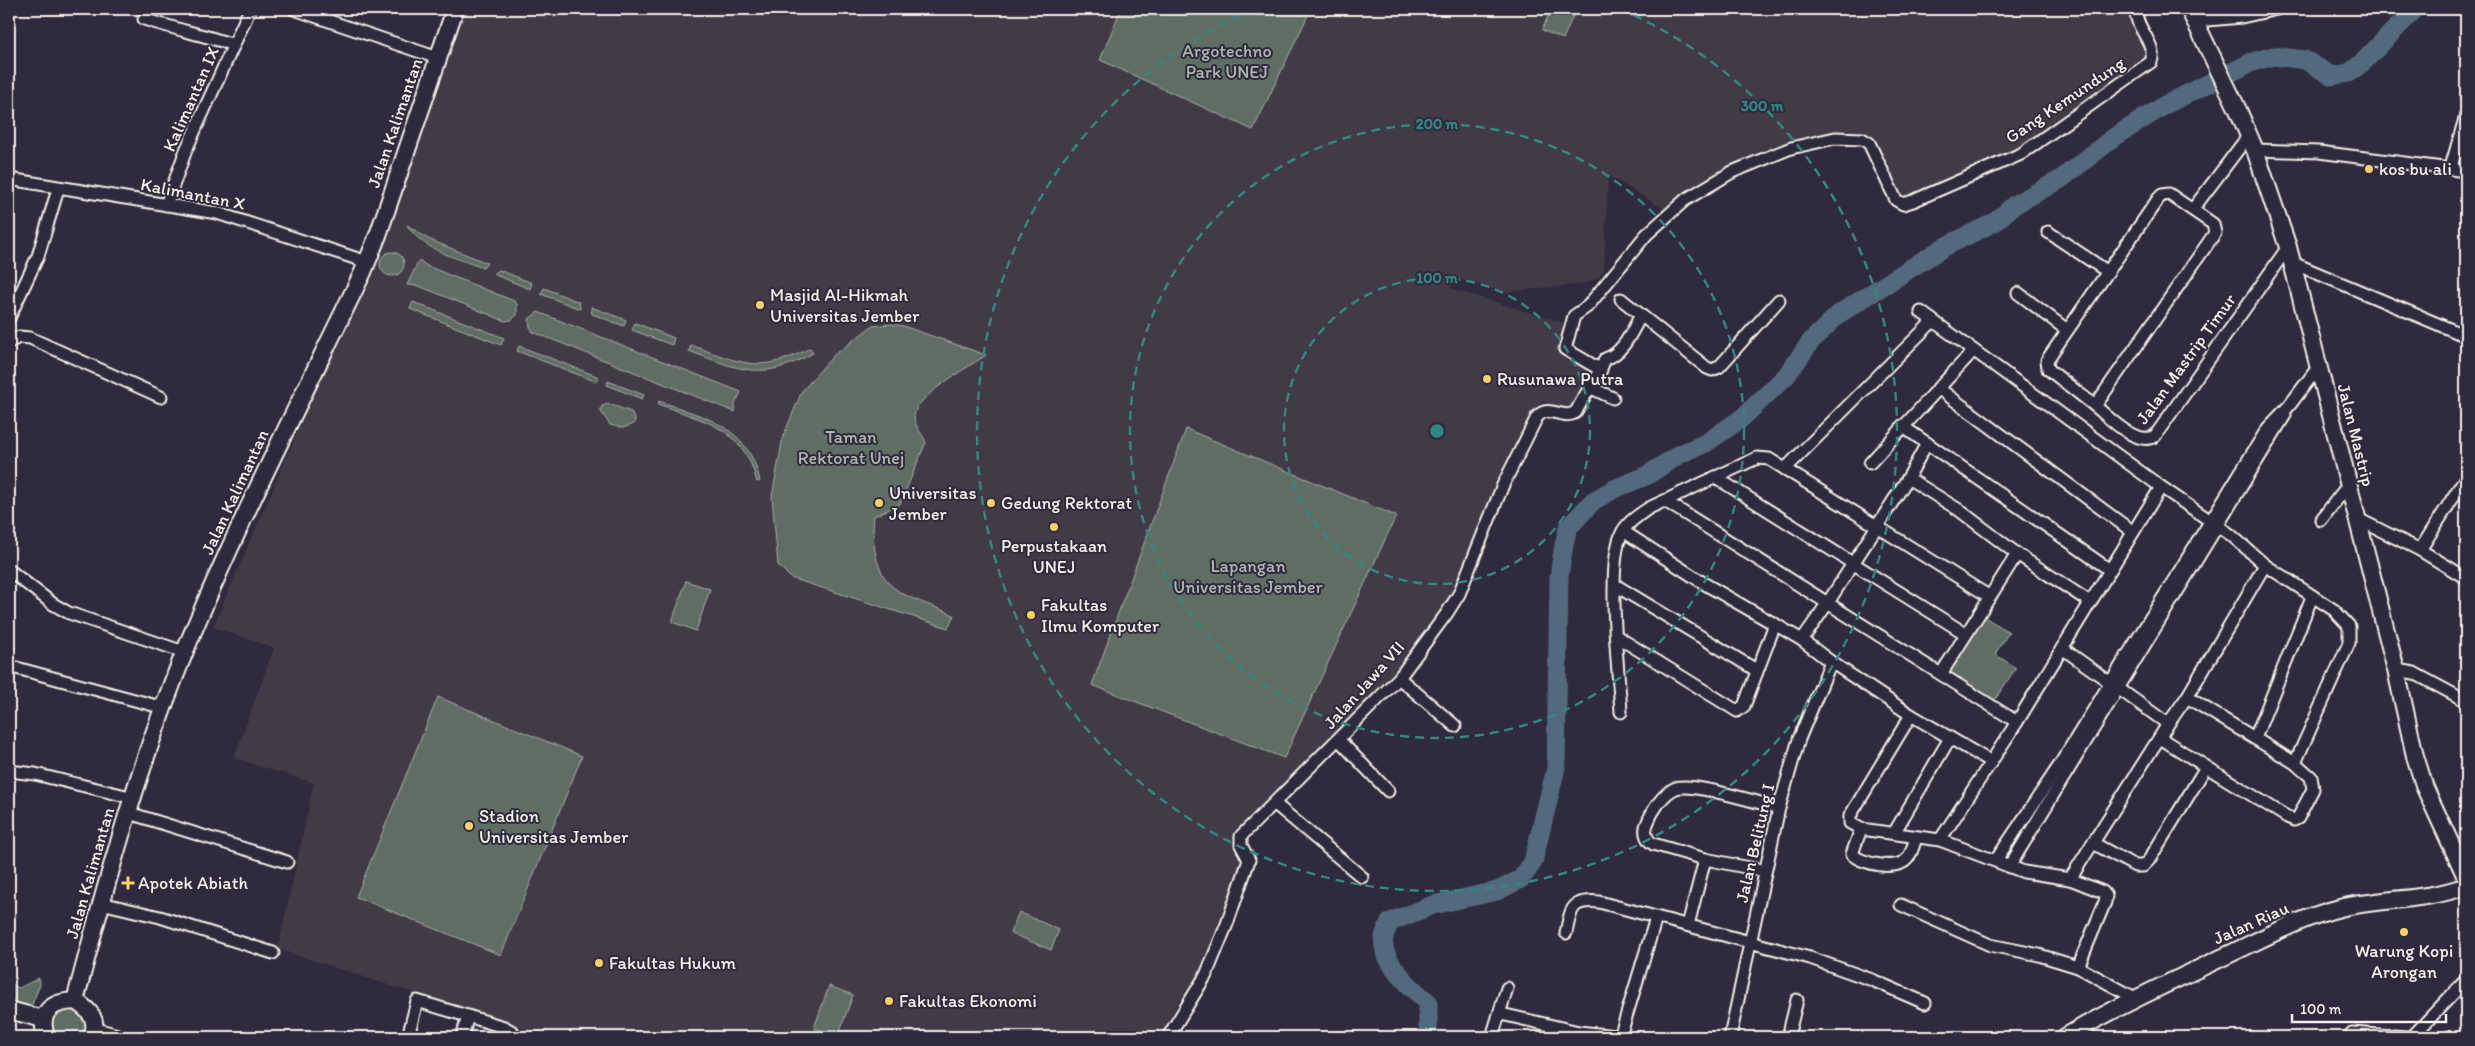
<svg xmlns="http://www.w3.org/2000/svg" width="2475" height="1046" font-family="Itim,sans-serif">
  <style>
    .built { fill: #423b47 }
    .green { fill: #5e6d64; stroke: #a9afa6 }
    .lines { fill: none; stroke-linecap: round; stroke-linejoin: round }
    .river { stroke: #52697d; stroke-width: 19 }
    .minor-casing { stroke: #f4f1e8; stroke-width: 15 }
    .secondary-casing { stroke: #f4f1e8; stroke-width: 20 }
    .minor { stroke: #2f2a3d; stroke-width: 11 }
    .secondary { stroke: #2f2a3d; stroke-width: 16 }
    .ring { fill: none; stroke: #318880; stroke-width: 2.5; stroke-dasharray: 9 6 }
    .poi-dot { fill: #ffd166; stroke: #2f2a3d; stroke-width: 2 }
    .labels { text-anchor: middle; stroke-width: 4; stroke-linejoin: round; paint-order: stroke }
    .park-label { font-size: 18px; fill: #b0b6ad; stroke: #2f2a3d }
    .street-label { font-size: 18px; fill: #f4f1e8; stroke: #2f2a3d }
    .poi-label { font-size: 18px; fill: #f4f1e8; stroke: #2f2a3d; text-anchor: start }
    .centre { fill: #318880; stroke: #2f2a3d; stroke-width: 2.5 }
    .ring-label { font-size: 15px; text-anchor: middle; font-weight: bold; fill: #318880; stroke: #2f2a3d; stroke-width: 4; stroke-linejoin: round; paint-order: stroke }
  </style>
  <rect width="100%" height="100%" fill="#2f2a3d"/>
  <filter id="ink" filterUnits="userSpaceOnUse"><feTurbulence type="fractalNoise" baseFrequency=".02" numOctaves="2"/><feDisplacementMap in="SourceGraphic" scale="10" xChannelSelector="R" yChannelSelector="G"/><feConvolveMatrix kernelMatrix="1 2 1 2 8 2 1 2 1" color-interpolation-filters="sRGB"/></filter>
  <g filter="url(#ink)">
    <path class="built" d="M464,9H2130L2131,27L2145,49L2147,56L2140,64L2017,148L1911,197L1900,199L1865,137L1731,167L1664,209L1608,175L1604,270L1599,277L1583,284L1505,292L1455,278L1451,289L1565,323L1561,350L1594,370L1567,413L1542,401L1502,478L1457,587L1432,625L1383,686L1293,781L1238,828L1233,836V844L1248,859L1196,988L1180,999L1161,1037H521L524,1029L278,949L314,783L234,758L274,648L213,627L354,302L395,214Z"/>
    <g class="green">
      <path d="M1121,9H1311L1253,130L1100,60Z"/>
      <path d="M1551,9H1576L1563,39L1542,30Z"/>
      <path d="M407,225L428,239L487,263L483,268C457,258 422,250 407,225Z"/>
      <circle cx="392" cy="264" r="12"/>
      <path d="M419,260L427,266L514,301L517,304V315L511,320L505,321L419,286L407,285Z"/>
      <path d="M499,270L532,283L530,289L493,274Z"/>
      <path d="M544,288L579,302L580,309L541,294Z"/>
      <path d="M413,302L504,338L501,345L410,309Z"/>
      <path d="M591,307L626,320L624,326L592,314Z"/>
      <path d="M538,312L741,392L735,404V412L533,332L530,327L529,319Z"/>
      <path d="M635,323L674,338L672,345L632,330Z"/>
      <path d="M891,324L903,326L986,355C971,366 913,397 914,417C915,426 922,434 926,442L900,504L874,516C871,539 875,573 894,588C908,599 937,607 954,615L948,628L791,578L778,565L772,497L783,437L802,391L833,356L872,326Z"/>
      <path d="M691,345C741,363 760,375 810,348L813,353C763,382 740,370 689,351Z"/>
      <path d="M519,346L599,377L597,382L517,351Z"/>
      <path d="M608,381L644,395L642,399L607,385Z"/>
      <path d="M659,401C706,418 748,425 760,481L757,482C743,426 705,422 658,404Z"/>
      <path d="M609,404L631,412L635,420L634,424L623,428L610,425L600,410L602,406Z"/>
      <path d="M1186,429L1396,516L1284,758L1092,685Z"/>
      <path d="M686,581L710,589L696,631L672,622Z"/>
      <path d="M1983,616L2009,632L1995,654L2016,668L1994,701L1947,671Z"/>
      <path d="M438,697L582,756L501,955L356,897Z"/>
      <path d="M1019,912L1059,930L1051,950L1010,933Z"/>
      <path d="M39,978L40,985L30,1009L9,1005V983L19,988Z"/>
      <path d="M829,986L853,995L838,1036L814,1028Z"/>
      <path d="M84,1007L92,1037H46V1012Z"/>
    </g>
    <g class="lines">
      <path class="river" d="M1428,1037V1002C1412,989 1379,959 1384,937C1385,932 1388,927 1390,922L1433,905L1497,891L1521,879L1533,862L1556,768L1559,576L1564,545L1568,528L1593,501L1614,489L1646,476L1680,454L1706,443L1742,418L1786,376L1812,340L1839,314L1944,247L1995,222L2014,205L2061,179L2113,138L2165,105L2252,62L2274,56L2305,60L2332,76L2349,73L2363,62L2415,9"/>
      <g class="minor-casing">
        <g id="minor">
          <path d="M294,9L438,58"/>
          <path d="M144,19C174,29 204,35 234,45"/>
          <path d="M2195,21L2242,17L2277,9"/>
          <path d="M2255,150L2319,152L2466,171"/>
          <path d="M2451,167L2466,115"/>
          <path d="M9,179L217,213L367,262"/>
          <path d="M2169,194L2213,224L2215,233L2095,406L2048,369L2047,360L2158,199L2162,195Z"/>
          <path d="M166,205L186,150L250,9"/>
          <path d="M2193,209L2249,135"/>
          <path d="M2048,232L2108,272"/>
          <path d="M2293,263L2466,336"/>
          <path d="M2018,293L2067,330"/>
          <path d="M1621,299L1707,368L1712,370L1719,367L1779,300"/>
          <path d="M1921,312L2161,487L2231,535L2265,565L2334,610L2349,626V643L2295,763"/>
          <path d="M9,318L38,256L58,189"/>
          <path d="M9,342L19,337L30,338L161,397"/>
          <path d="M1601,370L1565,349L1574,316L1588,306L1646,235L1685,200L1732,172L1791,148L1835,138L1862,139L1869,143L1896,200L1903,204L1913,201L2021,154L2151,62C2158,44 2134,28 2136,9"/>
          <path d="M1589,387L1613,398"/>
          <path d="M1938,388L2133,532"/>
          <path d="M2095,406C2109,417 2136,447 2155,436L2288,247"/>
          <path d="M1902,426L2110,570"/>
          <path d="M1870,463L1973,351"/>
          <path d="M1785,469L1933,321"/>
          <path d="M1715,477L1966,634"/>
          <path d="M1908,478L1959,510L2017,554L2090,602"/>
          <path d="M1665,501L2017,722"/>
          <path d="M2356,518L2420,550L2466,578"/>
          <path d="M2321,520L2348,485"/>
          <path d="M1623,531L1705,584L1802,640L1831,662L1911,715L1991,762L1940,840"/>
          <path d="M2420,550L2466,477"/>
          <path d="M9,570L53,604L69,613L184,652"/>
          <path d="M1615,585L1756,670"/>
          <path d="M1616,636L1737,711L1744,706L1775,624"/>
          <path d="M1802,640L1827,604L1908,478L1927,443"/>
          <path d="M2062,648L2168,724"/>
          <path d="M9,666L164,708"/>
          <path d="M2396,670L2414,673L2466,701"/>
          <path d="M1941,674L2017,554"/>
          <path d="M1399,678L1455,726"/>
          <path d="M1621,712C1619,674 1605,561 1623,531C1629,521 1640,514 1649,508L1757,458L1769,459L1990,597"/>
          <path d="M1911,715L1850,816V823L1861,829L1940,840L2024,872L2070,879L2103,892L2106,896L2105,902L2078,967"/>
          <path d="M2160,738L2287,817L2294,820L2298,818L2313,789L2311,777L2295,763L2187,697"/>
          <path d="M2255,738L2312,597"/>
          <path d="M1339,740L1388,791"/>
          <path d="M1991,762L2017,722L2161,487"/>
          <path d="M9,771L35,774L134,798"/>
          <path d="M1275,804L1362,877"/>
          <path d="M129,813L287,862"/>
          <path d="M1861,829L1852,854C1861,864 1897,871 1907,859C1912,853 1914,844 1916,837"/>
          <path d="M1894,833L1950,738"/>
          <path d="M2093,843L2135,866H2143L2149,860L2206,767"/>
          <path d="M1996,860L2059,766L2268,428L2289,406L2319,366"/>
          <path d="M2009,867L2285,415"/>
          <path d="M1765,871L1705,859L1653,844C1646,840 1644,831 1647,824C1652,811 1663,793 1676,788C1693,782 1759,803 1779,808"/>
          <path d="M2070,879L2168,724L2187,697L2265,565"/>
          <path d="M101,903L160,917L273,953"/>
          <path d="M1901,905L1990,945L2039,955L2078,967L2137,999"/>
          <path d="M1688,925L1705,859"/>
          <path d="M1566,933C1571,909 1571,899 1599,902L1810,958L1872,980L1925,1003"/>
          <path d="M1501,1014L1579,1032L1624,1037"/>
          <path d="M408,1037L417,1001L504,1027L513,1032L515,1037"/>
          <path d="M462,1037L468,1016"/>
          <path d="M1168,1037L1206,975L1227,924L1249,860L1241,845V836L1399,678L1447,613L1459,594L1503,485L1537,417C1549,403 1562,421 1576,412C1584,395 1599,376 1605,359C1623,354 1632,331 1641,315"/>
          <path d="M1492,1037L1507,988"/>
          <path d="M1620,1037L1656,918"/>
          <path d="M1730,1037L1779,808L1799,739L1831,662"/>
          <path d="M1788,1037L1797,1000"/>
          <path d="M2349,1037L2352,1033L2407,1037"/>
          <path d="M2412,1037L2466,980"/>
        </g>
      </g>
      <g class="secondary-casing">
        <g id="secondary">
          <path d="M2189,9L2238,110L2255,150L2288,247L2396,670L2415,756L2425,788L2466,877"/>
          <path d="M75,1001C106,883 139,764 185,651C238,522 302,398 363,272L378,235L455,9"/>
          <path d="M9,1010L43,1019"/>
          <path d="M95,1031L116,1037"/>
          <path d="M46,1037C38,1012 51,1002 75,1001C90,1010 99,1020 92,1037"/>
          <path d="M2065,1037C2119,1005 2177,979 2234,952C2268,936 2303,917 2340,908C2382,898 2426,901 2466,886"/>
        </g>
      </g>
      <use href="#minor" class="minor"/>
      <use href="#secondary" class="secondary"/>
    </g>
  </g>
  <g class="ring">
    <circle cx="1437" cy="431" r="153"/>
    <circle cx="1437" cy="431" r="307"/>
    <path d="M1620 9A460 460 0 1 1 1254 9"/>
  </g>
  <g class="poi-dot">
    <circle cx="2369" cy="169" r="5"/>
    <circle cx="760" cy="305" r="5"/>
    <circle cx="1487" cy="379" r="5"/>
    <circle cx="879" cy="503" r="5"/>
    <circle cx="991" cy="503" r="5"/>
    <circle cx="1054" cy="527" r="5"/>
    <circle cx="1031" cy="615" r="5"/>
    <circle cx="469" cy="826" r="5"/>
    <path d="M125.5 875.5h5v5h5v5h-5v5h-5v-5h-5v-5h5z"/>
    <circle cx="2404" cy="932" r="5"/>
    <circle cx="599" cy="963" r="5"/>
    <circle cx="889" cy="1001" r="5"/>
  </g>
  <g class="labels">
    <g class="park-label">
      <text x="1227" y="57">Argotechno<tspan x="1227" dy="21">Park UNEJ</tspan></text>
      <text x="851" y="443">Taman<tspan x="851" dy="21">Rektorat Unej</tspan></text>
      <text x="1248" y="572">Lapangan<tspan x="1248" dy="21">Universitas Jember</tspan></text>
    </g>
    <g class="street-label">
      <text transform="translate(191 99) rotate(-66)" y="6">Kalimantan IX</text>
      <text transform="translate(2065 100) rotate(-34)" y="6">Gang Kemundung</text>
      <text transform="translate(395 123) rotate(-71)" y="6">Jalan Kalimantan</text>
      <text transform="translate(193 194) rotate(11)" y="6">Kalimantan X</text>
      <text transform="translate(2186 359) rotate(-54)" y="6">Jalan Mastrip Timur</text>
      <text transform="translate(2356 435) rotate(76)" y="6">Jalan Mastrip</text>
      <text transform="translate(235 492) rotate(-65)" y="6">Jalan Kalimantan</text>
      <text transform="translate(1364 685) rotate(-48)" y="6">Jalan Jawa VII</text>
      <text transform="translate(1755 843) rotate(-77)" y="6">Jalan Belitung I</text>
      <text transform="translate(90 873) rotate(-74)" y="6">Jalan Kalimantan</text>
      <text transform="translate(2251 923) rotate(-24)" y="6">Jalan Riau</text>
    </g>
    <g class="poi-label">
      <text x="2379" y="175">kos bu ali</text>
      <text x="770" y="301">Masjid Al-Hikmah<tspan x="770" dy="21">Universitas Jember</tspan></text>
      <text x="1497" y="385">Rusunawa Putra</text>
      <text x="889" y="499">Universitas<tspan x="889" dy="21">Jember</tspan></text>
      <text x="1001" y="509">Gedung Rektorat</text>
      <text x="1054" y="552" text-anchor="middle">Perpustakaan<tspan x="1054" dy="21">UNEJ</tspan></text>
      <text x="1041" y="611">Fakultas<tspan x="1041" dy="21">Ilmu Komputer</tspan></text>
      <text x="479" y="822">Stadion<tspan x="479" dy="21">Universitas Jember</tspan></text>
      <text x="138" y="889">Apotek Abiath</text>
      <text x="2404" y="957" text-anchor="middle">Warung Kopi<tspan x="2404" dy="21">Arongan</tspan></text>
      <text x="609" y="969">Fakultas Hukum</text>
      <text x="899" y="1007">Fakultas Ekonomi</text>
    </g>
  </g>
  <circle cx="1437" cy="431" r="8" class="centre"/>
  <g class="ring-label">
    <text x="1762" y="111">300 m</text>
    <text x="1437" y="129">200 m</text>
    <text x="1437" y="283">100 m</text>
  </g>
  <rect width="2475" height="1046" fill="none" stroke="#2f2a3d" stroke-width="30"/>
  <rect x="15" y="15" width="2445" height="1016" fill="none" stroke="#f4f1e8" stroke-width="2" filter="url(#ink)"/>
  <path d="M2292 1014v8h154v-8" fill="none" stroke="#f4f1e8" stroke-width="2.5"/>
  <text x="2300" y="1014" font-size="15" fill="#f4f1e8" stroke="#2f2a3d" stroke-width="4" paint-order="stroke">100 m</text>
</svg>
